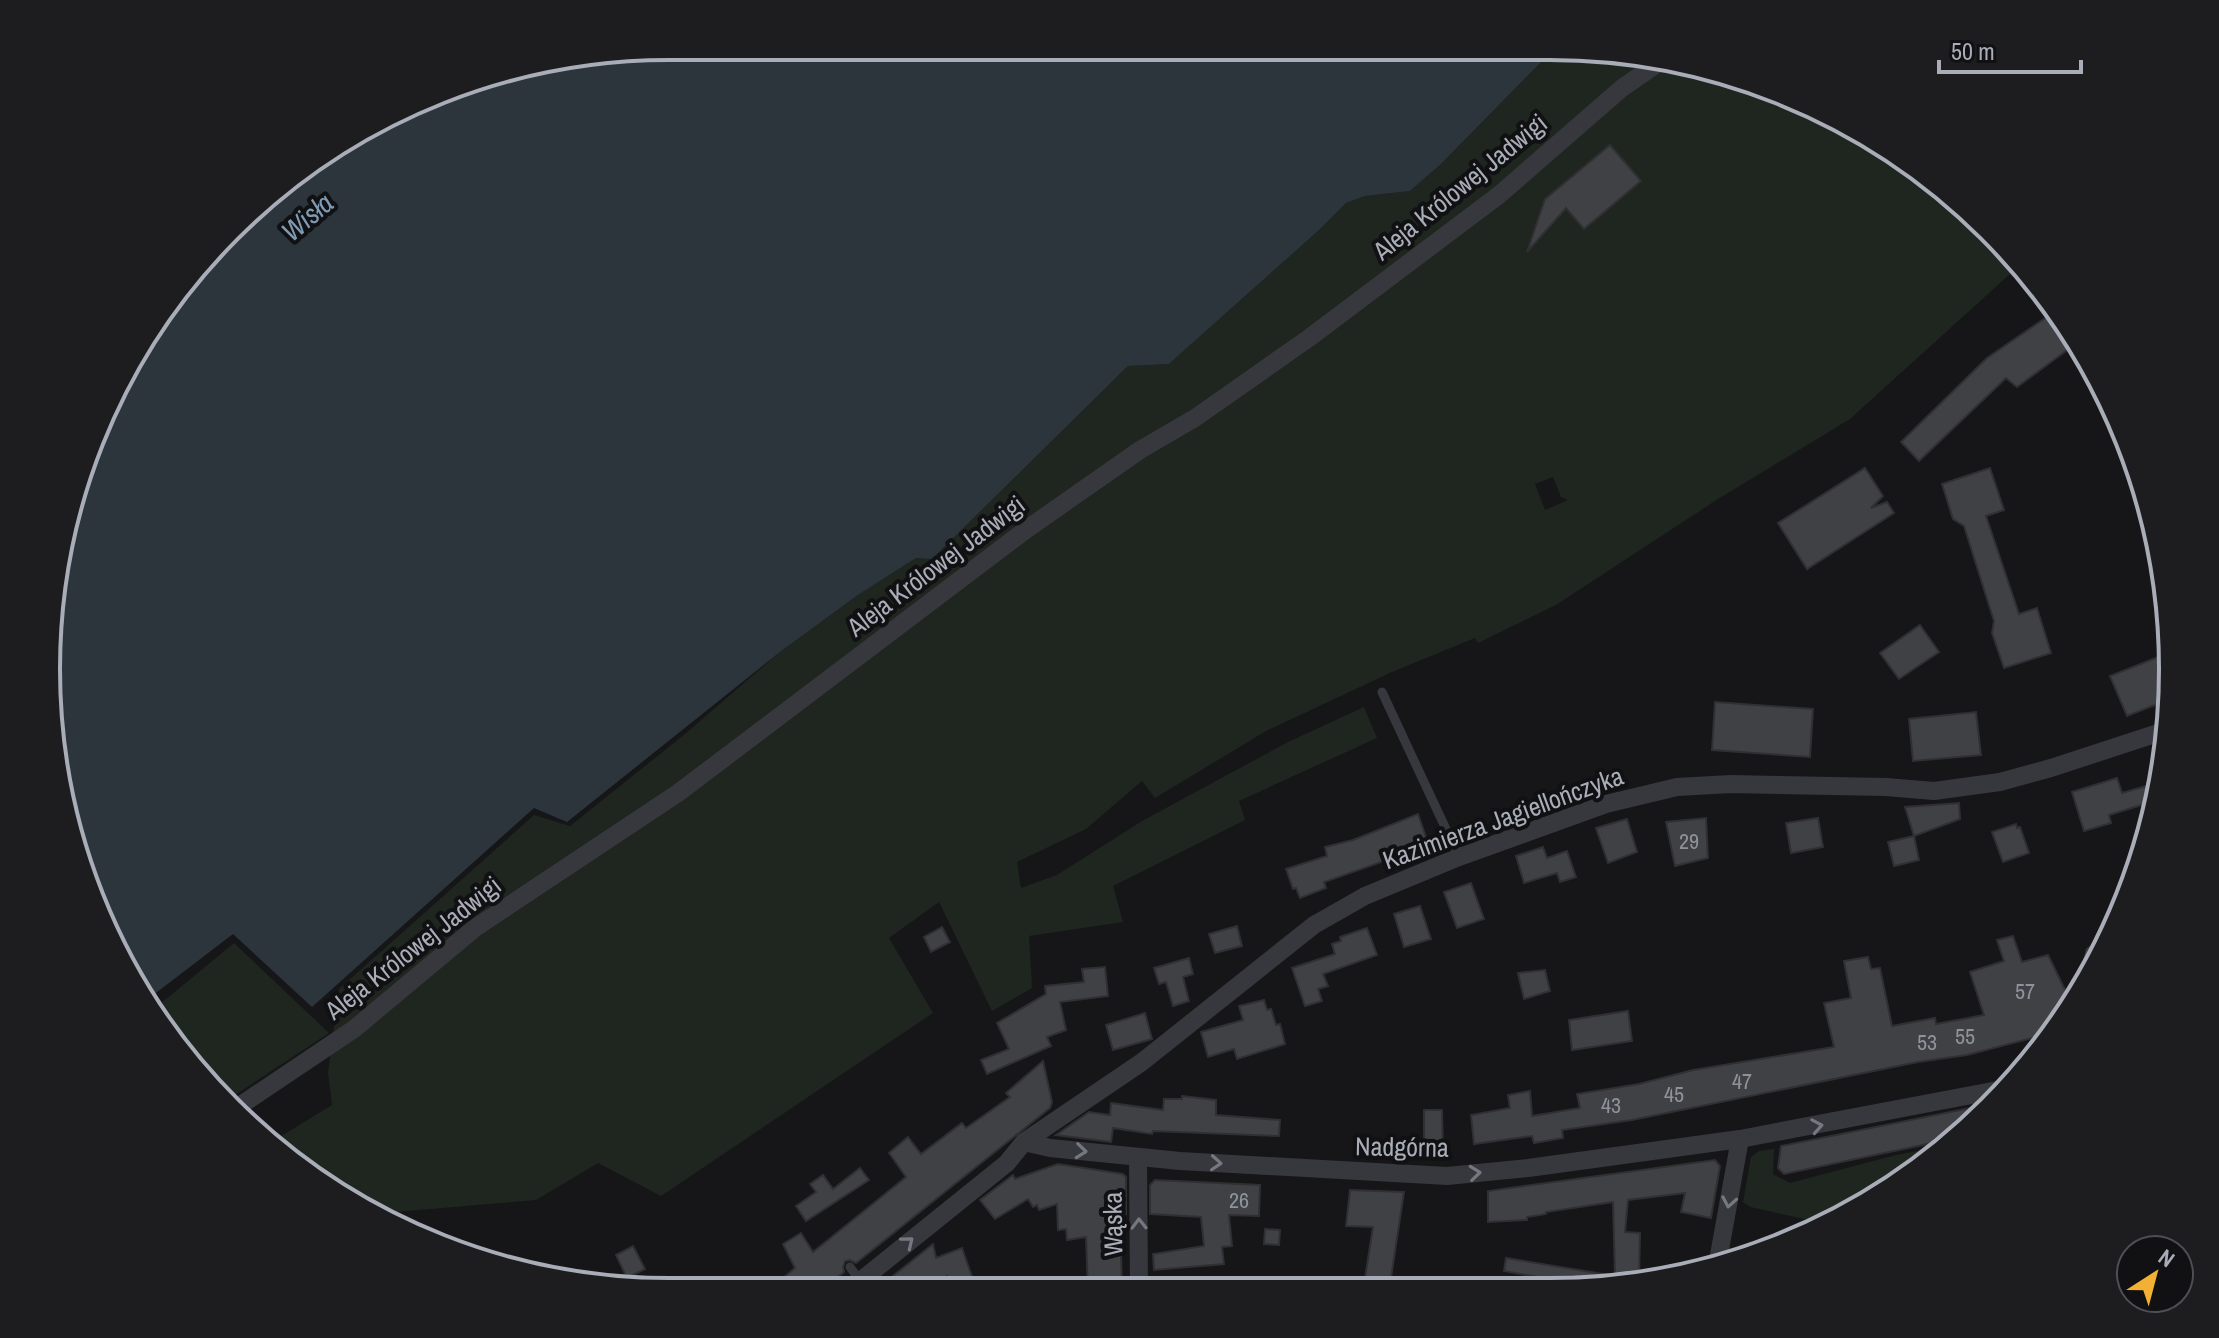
<svg xmlns="http://www.w3.org/2000/svg" width="2219" height="1338" font-family="'Archivo Narrow',sans-serif">
  <style>
    .green { fill: #1e261f; fill-rule: evenodd }
    .water { fill: #2c353c }
    .building { fill: #404145; stroke: #303034; stroke-width: 2 }
    .lines { fill: none; stroke-linecap: round; stroke-linejoin: round }
    .service { stroke: #37383d; stroke-width: 9 }
    .minor { stroke: #37383d; stroke-width: 18 }
    .oneway { stroke: #757881 }
    .labels { text-anchor: middle; stroke-width: 8; stroke-linejoin: round; paint-order: stroke }
    .number-label { font-size: 22px; fill: #8e929b }
    .street-label { font-size: 26px; fill: #a8adb8; stroke: #111113 }
    .water-label { font-size: 28px; font-style: italic; fill: #7f9bb3; stroke: #111113 }
    .rim { fill: none; stroke: #a8adb8; stroke-width: 4 }
  </style>
  <rect width="100%" height="100%" fill="#161618"/>
  <g class="green">
    <path d="M1556,47H1591L1751,79L1896,151L1991,229L2020,265L1850,419L1718,499L1556,605L1478,643L1475,638L1392,672L1266,731L1155,798L1142,781L1086,829L1017,862L1021,888L1057,875L1142,821L1288,742L1364,707L1377,738L1239,801L1245,820L1113,886L1123,922L1029,936L1032,988L992,1011L939,902L889,938L933,1013L661,1196L598,1163L536,1200L383,1213L380,1215L323,1187L273,1141L332,1105L328,1072L339,989L534,815L570,826L685,734L780,652L858,595L916,558L932,559L1128,366L1169,364L1318,231L1346,203L1365,196L1410,191L1440,165ZM1553,477L1561,497L1568,500L1545,510L1535,484Z"/>
    <path d="M234,943L329,1033L229,1099L174,1048L154,1009Z"/>
    <path d="M1952,1144L1861,1209L1827,1224L1750,1207L1743,1202L1751,1157L1759,1151L1774,1149L1773,1174L1790,1183L1892,1156Z"/>
  </g>
  <path class="water" d="M669,46L1556,47L1440,165L1410,191L1365,196L1346,203L1318,231L1169,364L1128,366L932,559L916,558L858,595L780,652L567,822L534,808L312,1007L233,934L148,999L79,870L46,669L79,469L174,290L290,174L469,79Z"/>
  <g class="building">
    <path d="M1610,145L1641,181L1584,229L1566,208L1527,252L1545,199Z"/>
    <path d="M2057,310L2078,342L2017,387L2006,378L1919,461L1901,442L1987,358Z"/>
    <path d="M1865,468L1883,496L1871,508L1887,502L1894,513L1807,569L1778,523Z"/>
    <path d="M1990,468L2004,510L1986,516L2019,614L2037,608L2051,653L2004,668L1992,633L1994,621L1964,526L1953,519L1942,484Z"/>
    <path d="M1920,625L1939,652L1899,679L1880,653Z"/>
    <path d="M2171,652L2173,669L2170,699L2127,716L2110,676Z"/>
    <path d="M1715,702L1813,709L1810,757L1712,750Z"/>
    <path d="M1976,712L1981,755L1913,761L1909,719Z"/>
    <path d="M2117,778L2122,793L2146,786L2151,802L2109,815L2111,823L2084,831L2072,792Z"/>
    <path d="M1959,803L1960,819L1914,836L1905,807Z"/>
    <path d="M1418,814L1428,843L1389,856L1390,859L1324,882L1326,888L1300,898L1296,888L1293,889L1286,869L1327,856L1325,847L1353,840Z"/>
    <path d="M1706,818L1708,858L1675,866L1666,822Z"/>
    <path d="M1818,818L1823,847L1791,853L1786,823Z"/>
    <path d="M1627,819L1637,852L1608,863L1596,828Z"/>
    <path d="M2016,824L2017,828L2020,827L2029,853L2003,862L1992,832Z"/>
    <path d="M1914,836L1919,860L1894,866L1888,842Z"/>
    <path d="M1543,847L1547,858L1567,851L1576,877L1560,882L1557,873L1524,883L1516,856Z"/>
    <path d="M1471,883L1484,919L1457,928L1444,892Z"/>
    <path d="M1420,906L1431,939L1404,947L1394,914Z"/>
    <path d="M1237,926L1242,946L1215,953L1209,934Z"/>
    <path d="M942,927L950,942L931,952L924,937Z"/>
    <path d="M1367,928L1377,955L1323,974L1328,986L1318,989L1322,1001L1305,1006L1292,968L1335,954L1332,944L1341,941L1340,937Z"/>
    <path d="M2013,936L2022,962L2048,955L2073,1006L2039,1048L2036,1037L1967,1055L1918,1062L1632,1120L1562,1130L1563,1138L1534,1143L1532,1136L1474,1144L1471,1115L1510,1108L1508,1095L1530,1091L1532,1116L1580,1108L1577,1094L1639,1084L1693,1070L1834,1047L1824,1003L1851,998L1844,961L1868,957L1871,969L1880,968L1892,1026L1935,1018L1936,1024L1984,1015L1970,972L2004,961L1997,940Z"/>
    <path d="M1189,958L1193,974L1183,977L1189,1001L1173,1006L1166,982L1159,984L1154,968Z"/>
    <path d="M1105,967L1108,996L1060,1002L1066,1030L1047,1037L1051,1046L987,1074L981,1060L1009,1049L997,1023L1046,994L1045,986L1084,982L1082,969Z"/>
    <path d="M1545,970L1550,991L1524,999L1518,973Z"/>
    <path d="M1264,1000L1267,1010L1271,1009L1276,1025L1280,1024L1285,1044L1237,1059L1234,1049L1208,1057L1201,1032L1243,1020L1239,1006Z"/>
    <path d="M1628,1011L1632,1041L1572,1050L1569,1020Z"/>
    <path d="M1145,1013L1152,1039L1113,1050L1106,1025Z"/>
    <path d="M1043,1061L1052,1102L1050,1108L856,1263L850,1260L845,1261L843,1267L844,1272L821,1291H768L795,1268L783,1244L801,1233L813,1252L906,1177L889,1153L908,1137L921,1154L962,1123L966,1128L1010,1097L1006,1093Z"/>
    <path d="M1182,1096L1216,1100V1115L1280,1120L1279,1136L1153,1131L1152,1134L1113,1128L1111,1142L1056,1135L1089,1112L1110,1115L1111,1103L1163,1110L1164,1099H1182Z"/>
    <path d="M1990,1104L1961,1137L1784,1174L1778,1168L1781,1146Z"/>
    <path d="M1424,1110H1442L1443,1149L1424,1150Z"/>
    <path d="M1715,1160L1720,1166L1711,1218L1681,1212L1685,1193L1628,1200L1625,1232L1640,1233L1639,1281L1587,1291V1286L1504,1271L1506,1258L1615,1276L1613,1202L1546,1212V1214L1527,1217V1220L1488,1222V1191Z"/>
    <path d="M1058,1164L1123,1174L1126,1177V1214L1120,1213L1122,1291H1088L1086,1237L1067,1240L1066,1229L1058,1230L1057,1204L1039,1210L1037,1205L1033,1207L1028,1199L995,1219L980,1200L1013,1175L1015,1179Z"/>
    <path d="M860,1168L869,1180L806,1221L796,1206L816,1192L810,1184L823,1175L833,1189Z"/>
    <path d="M1155,1180L1260,1185L1259,1216L1229,1215L1232,1246L1222,1247L1224,1264L1154,1270L1153,1254L1204,1246L1201,1217L1150,1214V1185Z"/>
    <path d="M1350,1190L1404,1192L1389,1291H1363L1373,1227L1346,1226Z"/>
    <path d="M1265,1229L1280,1230L1279,1245L1264,1244Z"/>
    <path d="M933,1244L936,1258L962,1248L977,1291H952L947,1276L929,1291H874Z"/>
    <path d="M633,1246L645,1269L627,1278L616,1255Z"/>
  </g>
  <g class="lines">
    <g class="service">
      <path d="M1382,692L1459,857"/>
      <path d="M2081,990L2090,951"/>
      <path d="M850,1267L860,1281"/>
    </g>
    <g class="minor">
      <path d="M238,1107L354,1029L475,928L678,793L1027,529L1140,450L1195,418L1309,338L1499,195L1622,88L1661,61"/>
      <path d="M1024,1142L1050,1148L1180,1161L1447,1176L1528,1168L1740,1139L2003,1089"/>
      <path d="M1138,1158L1139,1291"/>
      <path d="M1717,1266L1740,1139"/>
      <path d="M848,1291L1007,1163L1024,1142L1142,1062L1314,925L1365,896L1459,857L1606,804L1677,787L1731,784L1886,787L1934,791L2000,782L2051,768L2167,730"/>
    </g>
  </g>
  <defs><path id="oneway-chevron" d="M-2-3.5L2.5 0L-2 3.5" fill="none" stroke-width="1.6" stroke-linecap="round" stroke-linejoin="round" transform="scale(2)"/></defs>
  <g class="oneway">
    <use href="#oneway-chevron" transform="translate(1817 1126) rotate(-10)"/>
    <use href="#oneway-chevron" transform="translate(1081 1151) rotate(6)"/>
    <use href="#oneway-chevron" transform="translate(1216 1163) rotate(4)"/>
    <use href="#oneway-chevron" transform="translate(1475 1173) rotate(-6)"/>
    <use href="#oneway-chevron" transform="translate(1729 1202) rotate(100)"/>
    <use href="#oneway-chevron" transform="translate(1139 1224) rotate(-91)"/>
    <use href="#oneway-chevron" transform="translate(908 1242) rotate(-39)"/>
  </g>
  <g class="labels">
    <g class="number-label">
      <text x="1689" y="849">29</text>
      <text x="2025" y="999">57</text>
      <text x="1965" y="1044">55</text>
      <text x="1927" y="1050">53</text>
      <text x="1742" y="1089">47</text>
      <text x="1674" y="1102">45</text>
      <text x="1611" y="1113">43</text>
      <text x="1239" y="1208">26</text>
    </g>
    <g class="street-label">
      <text transform="translate(1460 187) rotate(-39)" y="9">Aleja Królowej Jadwigi</text>
      <text transform="translate(936 566) rotate(-37)" y="9">Aleja Królowej Jadwigi</text>
      <text transform="translate(1503 818) rotate(-20)" y="9">Kazimierza Jagiellończyka</text>
      <text transform="translate(413 948) rotate(-38)" y="9">Aleja Królowej Jadwigi</text>
      <text transform="translate(1402 1147) rotate(1)" y="9">Nadgórna</text>
      <text transform="translate(1113 1224) rotate(-91)" y="9">Wąska</text>
    </g>
    <g class="water-label">
      <text transform="translate(307 217) rotate(-40)" y="10">Wisła</text>
    </g>
  </g>
  <path d="M0 0H2219V1338H0ZM669 60H1550A609 609 0 0 1 2159 669V669A609 609 0 0 1 1550 1278H669A609 609 0 0 1 60 669V669A609 609 0 0 1 669 60Z" fill="#1d1d20" fill-rule="evenodd"/>
  <path class="rim" d="M669 60H1550A609 609 0 0 1 2159 669V669A609 609 0 0 1 1550 1278H669A609 609 0 0 1 60 669V669A609 609 0 0 1 669 60Z"/>
  <g transform="translate(2155 1274) rotate(36)"><circle r="38" fill="#111113" stroke="#4d4f55" stroke-width="2"/>
  <path d="M0-6L14 30L0 20L-14 30Z" fill="#f2b134"/>
  <text y="-12" font-size="22" font-weight="bold" text-anchor="middle" fill="#a8adb8">N</text>
  </g>
  <path d="M1939 60v12h142v-12" fill="none" stroke="#a8adb8" stroke-width="4"/>
  <text x="1951" y="60" font-size="24" fill="#a8adb8" stroke="#111113" stroke-width="6" paint-order="stroke">50 m</text>
</svg>
